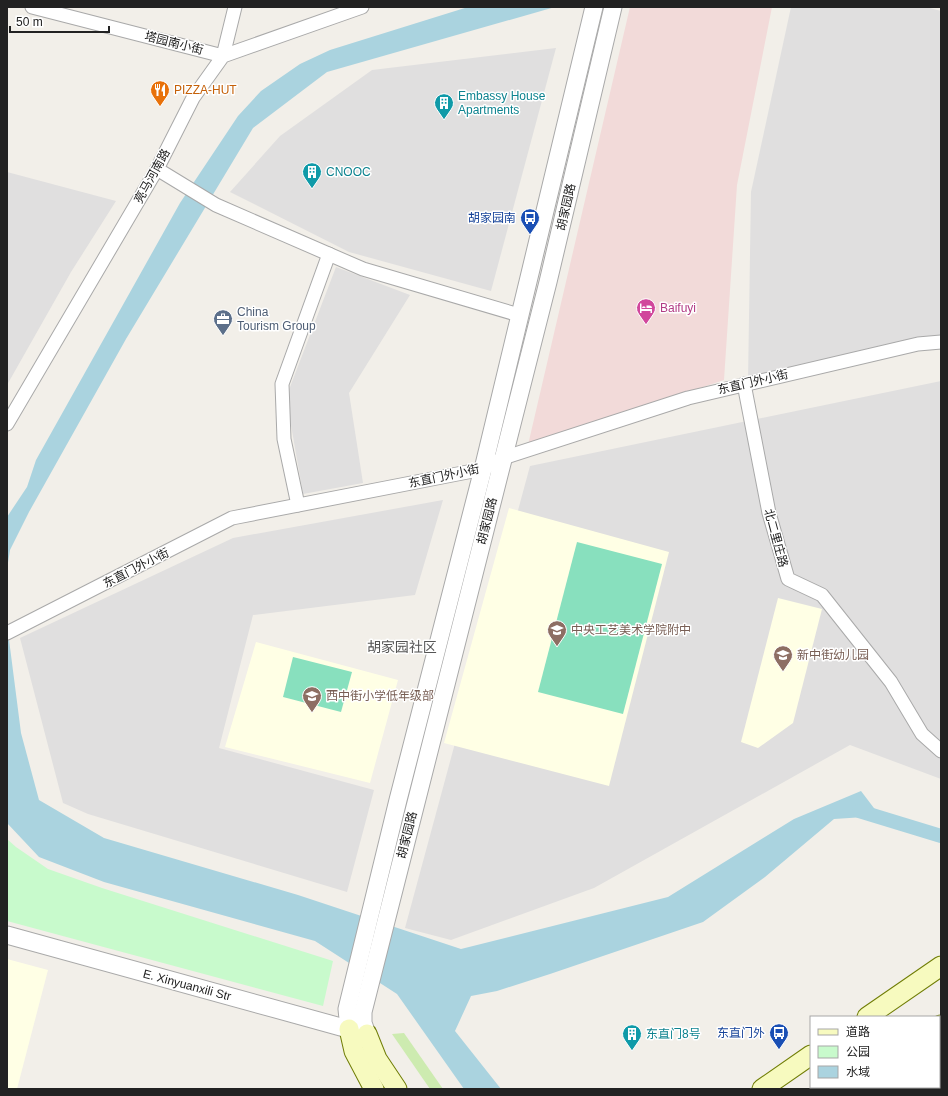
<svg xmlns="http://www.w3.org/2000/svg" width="948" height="1096" font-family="Helvetica,'Noto Sans SC',sans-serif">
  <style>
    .residential { fill: #e0dfdf }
    .commercial { fill: #f2dad9 }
    .education { fill: #ffffe5 }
    .grass { fill: #cdebb0 }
    .park { fill: #c8facc }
    .pitch { fill: #88e0be }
    .water { fill: #aad3df }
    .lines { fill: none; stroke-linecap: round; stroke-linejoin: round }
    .canal { stroke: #aad3df; stroke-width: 14 }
    .minor-casing { stroke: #a9a9a9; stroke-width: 15 }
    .tertiary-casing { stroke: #a9a9a9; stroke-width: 19 }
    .secondary-casing { stroke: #707d05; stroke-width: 21 }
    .minor { stroke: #fff; stroke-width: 13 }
    .tertiary { stroke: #fff; stroke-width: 17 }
    .secondary { stroke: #f7fabf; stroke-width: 19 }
    .labels { text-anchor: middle; stroke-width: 3; stroke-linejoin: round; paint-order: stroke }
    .street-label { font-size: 12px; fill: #222; stroke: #fff }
    .food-label { font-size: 12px; fill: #c56008; stroke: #fff; text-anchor: start }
    .culture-label { font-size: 12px; fill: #0d838f; stroke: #fff; text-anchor: start }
    .transit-label { font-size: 12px; fill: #164399; stroke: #fff; text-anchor: end }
    .hotel-label { font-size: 12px; fill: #b23c85; stroke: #fff; text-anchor: start }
    .service-label { font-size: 12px; fill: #4e5e75; stroke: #fff; text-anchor: start }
    .education-label { font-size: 12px; fill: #785e54; stroke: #fff; text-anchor: start }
    .quarter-label { font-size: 14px; fill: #555; stroke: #fff }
  </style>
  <rect width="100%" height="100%" fill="#f2efe9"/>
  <g class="residential">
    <path d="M791,7H926L941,11V337L748,381L751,192Z"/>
    <path d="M556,48L491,291L349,252L230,192L280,136L372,70Z"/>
    <path d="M7,172L116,201L71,272L7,385Z"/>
    <path d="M336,267L410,295L349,393L363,483L303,494L287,402L290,387Z"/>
    <path d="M941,381V779L850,745L594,888L451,940L405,928L530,466Z"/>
    <path d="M443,500L415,595L253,615L219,748L374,790L347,892L88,814L63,803L20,638L233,538Z"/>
  </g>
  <path class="commercial" d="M630,7H772L737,185L724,380L528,445Z"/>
  <g class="education">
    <path d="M509,508L669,552L609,786L444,743Z"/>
    <path d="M778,598L822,609L793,723L758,748L741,742Z"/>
    <path d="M256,642L398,680L370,783L225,747Z"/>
    <path d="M7,959L48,970L17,1089H7Z"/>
  </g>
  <path class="grass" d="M404,1033L443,1089H430L392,1034Z"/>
  <path class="park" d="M7,839L16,847L48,869L102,888L333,961L323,1006L7,921Z"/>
  <g class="pitch">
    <path d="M577,542L662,564L623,714L538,692Z"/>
    <path d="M293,657L352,672L341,712L283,697Z"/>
  </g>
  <g class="water">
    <path d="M468,7H555L327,72L253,128L126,339L29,512L10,550L7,569V517L27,487L36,460L180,203L238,116L261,91L300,64L330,50Z"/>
    <path d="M7,624L21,733L39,800L104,838L298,895L461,949L668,897L794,819L861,791L880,816L834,819L765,877L703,922L550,974L497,991L471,996L455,1031L501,1089H464L397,994L315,941L104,882L39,857L7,823Z"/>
  </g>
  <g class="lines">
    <path class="canal" d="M859,811L941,836"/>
    <g class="minor-casing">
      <g id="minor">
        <path d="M32,7L223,56L235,7"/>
        <path d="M157,169L216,205L363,269L519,315"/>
        <path d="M744,384L769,513L788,579L822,595L891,682L922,734L941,751"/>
        <path d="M7,424L157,169L193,98L223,56L362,7"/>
        <path d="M298,505L284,439L282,384L329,254"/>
        <path d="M7,633L232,518L483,469L503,458L688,398L918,344L941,342"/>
      </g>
    </g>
    <g class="tertiary-casing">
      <g id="tertiary">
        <path d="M7,935L359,1032"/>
        <path d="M349,1029L347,1009L398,800L483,469L594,7"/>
        <path d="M367,1034L363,1023V1012L548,282L613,7"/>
      </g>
    </g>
    <g class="secondary-casing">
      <g id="secondary">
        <path d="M867,1017L941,966"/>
        <path d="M939,1026L941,1025"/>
        <path d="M349,1029L354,1051L374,1089"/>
        <path d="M367,1034L377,1059L397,1089"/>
        <path d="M762,1089L811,1055"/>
        <path d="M848,1089L851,1087"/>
      </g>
    </g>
    <use href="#minor" class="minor"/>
    <use href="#tertiary" class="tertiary"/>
    <use href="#secondary" class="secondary"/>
  </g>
  <defs>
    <g id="restaurant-pin" transform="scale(1)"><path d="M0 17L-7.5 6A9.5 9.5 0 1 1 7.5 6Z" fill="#e8710a" stroke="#fff"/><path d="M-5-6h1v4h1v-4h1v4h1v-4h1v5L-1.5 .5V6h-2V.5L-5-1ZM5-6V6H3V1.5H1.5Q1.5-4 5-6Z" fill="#fff"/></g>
    <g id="building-pin" transform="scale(1)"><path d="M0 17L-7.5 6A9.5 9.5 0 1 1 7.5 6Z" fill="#0f9aa8" stroke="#fff"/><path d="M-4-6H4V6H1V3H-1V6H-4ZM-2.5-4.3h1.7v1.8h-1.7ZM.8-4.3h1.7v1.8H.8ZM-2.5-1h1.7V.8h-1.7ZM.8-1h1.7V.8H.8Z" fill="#fff"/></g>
    <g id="bus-pin" transform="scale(1)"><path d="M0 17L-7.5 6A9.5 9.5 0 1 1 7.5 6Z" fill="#1a4fb4" stroke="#fff"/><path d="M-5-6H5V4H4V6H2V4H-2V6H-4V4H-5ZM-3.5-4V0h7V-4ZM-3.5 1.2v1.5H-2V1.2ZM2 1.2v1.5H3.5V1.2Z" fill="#fff"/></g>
    <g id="hotel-pin" transform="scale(1)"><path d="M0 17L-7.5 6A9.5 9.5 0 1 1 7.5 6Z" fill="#d1479c" stroke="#fff"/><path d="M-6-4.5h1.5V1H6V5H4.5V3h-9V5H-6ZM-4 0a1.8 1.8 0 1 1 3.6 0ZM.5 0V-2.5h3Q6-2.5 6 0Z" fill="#fff"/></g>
    <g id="office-pin" transform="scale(1)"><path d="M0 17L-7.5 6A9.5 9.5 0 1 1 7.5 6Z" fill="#5c6f8a" stroke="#fff"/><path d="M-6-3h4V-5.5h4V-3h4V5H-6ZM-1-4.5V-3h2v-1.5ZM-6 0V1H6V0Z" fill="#fff"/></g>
    <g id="school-pin" transform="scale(1)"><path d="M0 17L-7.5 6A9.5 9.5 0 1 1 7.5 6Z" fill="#8d6e63" stroke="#fff"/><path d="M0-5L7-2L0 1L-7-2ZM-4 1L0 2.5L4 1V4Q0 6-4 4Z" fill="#fff"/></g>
  </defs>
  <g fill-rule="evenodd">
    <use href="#restaurant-pin" x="160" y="90"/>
    <use href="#building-pin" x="444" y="103"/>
    <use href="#building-pin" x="312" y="172"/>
    <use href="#bus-pin" x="530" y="218"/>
    <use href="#hotel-pin" x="646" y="308"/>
    <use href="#office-pin" x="223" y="319"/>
    <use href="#school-pin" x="557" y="630"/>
    <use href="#school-pin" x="783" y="655"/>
    <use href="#school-pin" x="312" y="696"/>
    <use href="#bus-pin" x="779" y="1033"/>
    <use href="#building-pin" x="632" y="1034"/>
  </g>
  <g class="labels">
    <g class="street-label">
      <text transform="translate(174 43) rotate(14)" y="4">塔园南小街</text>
      <text transform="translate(152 176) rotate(-61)" y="4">亮马河南路</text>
      <text transform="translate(566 207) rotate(-77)" y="4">胡家园路</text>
      <text transform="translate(753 382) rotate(-13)" y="4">东直门外小街</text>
      <text transform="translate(444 476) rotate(-12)" y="4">东直门外小街</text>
      <text transform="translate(487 521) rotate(-76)" y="4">胡家园路</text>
      <text transform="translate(776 538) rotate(75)" y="4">北二里庄路</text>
      <text transform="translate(136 568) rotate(-27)" y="4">东直门外小街</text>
      <text transform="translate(407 835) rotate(-76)" y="4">胡家园路</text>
      <text transform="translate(187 985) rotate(15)" y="4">E. Xinyuanxili Str</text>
    </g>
    <g class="food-label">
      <text x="174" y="94">PIZZA-HUT</text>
    </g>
    <g class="culture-label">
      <text x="458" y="100">Embassy House<tspan x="458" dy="14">Apartments</tspan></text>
      <text x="326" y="176">CNOOC</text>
      <text x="646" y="1038">东直门8号</text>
    </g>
    <g class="transit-label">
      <text x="516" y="222">胡家园南</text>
      <text x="765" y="1037">东直门外</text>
    </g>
    <g class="hotel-label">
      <text x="660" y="312">Baifuyi</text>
    </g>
    <g class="service-label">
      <text x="237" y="316">China<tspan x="237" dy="14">Tourism Group</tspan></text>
    </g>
    <g class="education-label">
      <text x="571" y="634">中央工艺美术学院附中</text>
      <text x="797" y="659">新中街幼儿园</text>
      <text x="326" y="700">西中街小学低年级部</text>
    </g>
    <g class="quarter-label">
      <text x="402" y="652">胡家园社区</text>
    </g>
  </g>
  <rect width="948" height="1096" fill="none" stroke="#222222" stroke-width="16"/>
  <rect x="810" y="1016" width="130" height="72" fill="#ffffff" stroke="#a7a7a7"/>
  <rect x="818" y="1029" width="20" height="6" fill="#f7fabf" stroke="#a7a7a7"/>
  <text x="846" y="1036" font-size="12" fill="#222222">道路</text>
  <rect x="818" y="1046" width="20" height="12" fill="#c8facc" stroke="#a7a7a7"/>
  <text x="846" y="1056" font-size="12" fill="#222222">公园</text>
  <rect x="818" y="1066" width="20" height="12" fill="#aad3df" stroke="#a7a7a7"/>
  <text x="846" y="1076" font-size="12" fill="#222222">水域</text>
  <path d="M10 26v6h99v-6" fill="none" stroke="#222222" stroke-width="2"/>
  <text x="16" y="26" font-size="12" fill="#222222" stroke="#ffffff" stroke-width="3" paint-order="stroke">50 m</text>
</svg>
